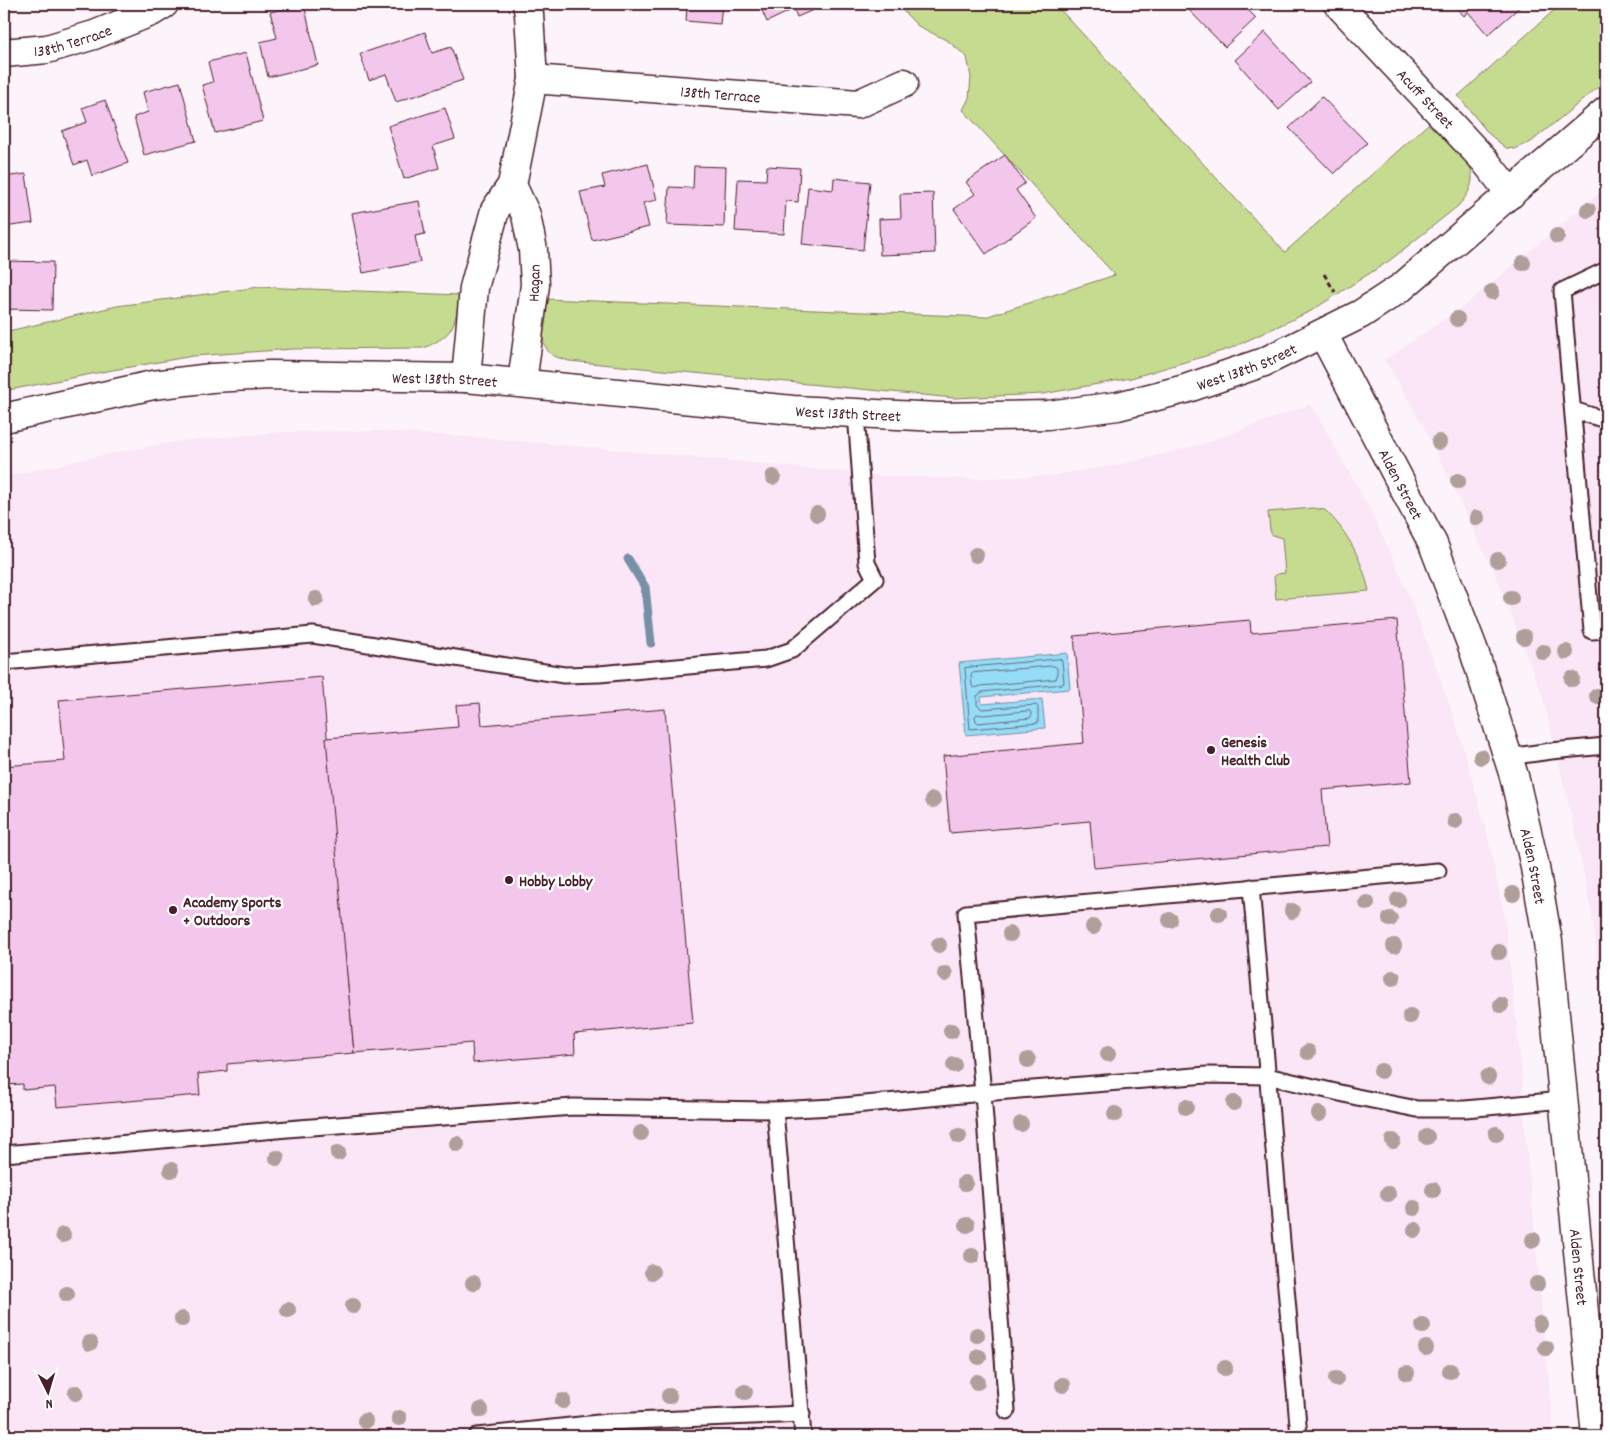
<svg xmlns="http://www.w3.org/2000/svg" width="1610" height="1440" font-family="Dekko,sans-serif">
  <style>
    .built { fill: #fae6f6 }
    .green { fill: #c5db90; stroke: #887d5e }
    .water { fill: #95dcf7; stroke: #7790a5 }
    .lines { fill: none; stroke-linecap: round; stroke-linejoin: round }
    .shore { stroke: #686b7d; stroke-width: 1 }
    .stream { stroke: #7790a5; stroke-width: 9 }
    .building { fill: #f3c6eb; stroke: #4a1f2b }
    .lane-casing { stroke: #4a1f2b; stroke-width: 19 }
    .street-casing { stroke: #4a1f2b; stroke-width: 31 }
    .secondary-casing { stroke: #4a1f2b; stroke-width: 31 }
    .path { stroke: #4a1f2b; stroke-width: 3; stroke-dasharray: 5 4; stroke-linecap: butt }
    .lane { stroke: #fff; stroke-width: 15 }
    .street { stroke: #fff; stroke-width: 28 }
    .secondary { stroke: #fff; stroke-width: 28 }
    .tree { fill: #af9e99 }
    .poi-dot { fill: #4a1f2b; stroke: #fff; stroke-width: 2 }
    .labels { text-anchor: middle; stroke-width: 5; stroke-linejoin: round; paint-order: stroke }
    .street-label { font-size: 16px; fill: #4a1f2b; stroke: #fff }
    .poi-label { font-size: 16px; font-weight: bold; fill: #4a1f2b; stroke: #fff; text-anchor: start }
  </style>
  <rect width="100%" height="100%" fill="#fdf4fb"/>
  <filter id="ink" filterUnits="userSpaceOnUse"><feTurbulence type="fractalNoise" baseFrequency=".02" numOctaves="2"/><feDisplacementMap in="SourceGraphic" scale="10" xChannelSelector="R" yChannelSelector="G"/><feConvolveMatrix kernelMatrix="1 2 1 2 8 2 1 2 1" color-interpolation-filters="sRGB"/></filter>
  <g filter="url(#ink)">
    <g class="built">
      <path d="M1606,187V1051L1598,963L1592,916L1574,827L1543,698L1499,583L1425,429L1385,360L1469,302Z"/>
      <path d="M1311,404L1372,513L1403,580L1436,667L1458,729L1487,833L1504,913L1522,1074L1525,1130L1553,1427L1547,1436H4V477L103,455L181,441L281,432L379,431L487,438L694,457L885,476L968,479L1047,476L1119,465L1202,444Z"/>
    </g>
    <g class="green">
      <path d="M896,4H1055L1285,252L1428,124C1455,147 1493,169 1458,206L1389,261L1311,311L1229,349L1131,378L1043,394L954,398L569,361C564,359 558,358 554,356C536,347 544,314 546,299L985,317L1115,275L963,110L969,98L971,77L967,57L948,41L918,26Z"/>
      <path d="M1561,4H1606V81L1531,142L1515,149L1506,148L1489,134L1458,96Z"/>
      <path d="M259,287L460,295C454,327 455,334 424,348L293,349L193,356L107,371L4,391V332L117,306Z"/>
      <path d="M1313,508L1325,510C1348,532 1362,560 1369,591L1276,599L1274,577L1277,574L1285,573L1282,538L1272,535L1270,530L1268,512Z"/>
    </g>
    <path class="water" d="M1067,653L1070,689L981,697L982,704L1042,699L1045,728L966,735L959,663Z"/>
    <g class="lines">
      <g class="shore">
        <path d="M1060,659L1062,661L1064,682L1063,684L982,692L977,696V705L982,709L1036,705L1038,707V723L970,729L965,668Z"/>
        <path d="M1054,666L1057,668V676L1056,679L981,686L975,688L972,686L971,675L973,673Z"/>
        <path d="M1030,711L1032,715L1030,718L978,723L976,721L975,716L977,714L983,715Z"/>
      </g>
      <path class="stream" d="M628,559L645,587L651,643"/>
    </g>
    <g class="building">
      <path d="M304,4L318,65L268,77L260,42L277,38L270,12Z"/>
      <path d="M662,4H722L720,24L686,21L687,6Z"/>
      <path d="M759,4H827L797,17L794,9L767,22Z"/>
      <path d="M1183,4H1242L1256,18L1225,47Z"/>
      <path d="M1453,4H1521L1522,5L1488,35L1468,12L1464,16Z"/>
      <path d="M425,32L432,53L451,47L463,80L396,102L386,74L369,80L360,54Z"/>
      <path d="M1265,32L1310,82L1279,110L1235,60Z"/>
      <path d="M246,53L263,121L215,133L202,85L213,82L208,62Z"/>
      <path d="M180,82L196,141L144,155L134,117L148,112L143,92Z"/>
      <path d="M1322,97L1367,143L1334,174L1289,128Z"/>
      <path d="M105,100L128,163L92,176L87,160L74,165L62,131L87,122L82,108Z"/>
      <path d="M445,108L455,139L433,146L439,168L404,179L388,126Z"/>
      <path d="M1005,155L1025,183L1016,190L1036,218L986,254L954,209L975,194L966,182Z"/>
      <path d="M648,164L657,200L643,203L649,227L592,240L580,192L605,187L602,175Z"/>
      <path d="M694,166L726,167L724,227L667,225L669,187L693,188Z"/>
      <path d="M767,166L800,168L798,202L786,201L784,234L735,231L738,179L766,180Z"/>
      <path d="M26,174L33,223L4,227V177Z"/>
      <path d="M834,178L870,182L863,250L802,244L808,187L833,190Z"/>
      <path d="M933,193L935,253L880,255L879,219L901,218L900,194Z"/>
      <path d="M419,201L425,234L415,236L420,262L363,273L352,213Z"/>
      <path d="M4,261L53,262L52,310L4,309Z"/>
      <path d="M1250,620L1251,633L1397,620L1411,782L1322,790L1327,847L1094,868L1090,821L950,833L943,756L1084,743L1074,636Z"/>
      <path d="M322,677L354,1053L227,1064V1071L198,1074L200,1095L57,1107L55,1087L23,1090V1084L4,1085V766L65,761L59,700Z"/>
      <path d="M480,703L482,725L665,709L693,1023L574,1034L575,1054L473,1063L472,1043L354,1053L326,738L458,727L456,705Z"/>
    </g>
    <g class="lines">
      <g class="lane-casing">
        <g id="lane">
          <path d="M1606,270L1562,291L1592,631L1606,630"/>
          <path d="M1573,410L1606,420"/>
          <path d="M4,662L313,635L430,654L564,675L599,674L766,659L792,650L875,579L867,563L856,413"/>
          <path d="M1508,757L1551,751L1606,746"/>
          <path d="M1251,887L1299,1436"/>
          <path d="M775,1110L803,1436"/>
          <path d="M4,1154L299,1128L573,1107L775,1110L833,1107L983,1093L1207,1075L1267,1076L1357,1097L1417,1109H1465L1563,1100"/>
          <path d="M1007,1411L983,1093L966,913L1438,871"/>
          <path d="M477,1436L608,1422L802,1414"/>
        </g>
      </g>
      <g class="street-casing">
        <g id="street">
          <path id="s1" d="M1338,4L1485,161L1511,194"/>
          <path id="s2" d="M4,53L47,49L94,35L151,12L164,4"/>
          <path id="s3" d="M533,79L858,104L904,83"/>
          <path d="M512,185L526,215L533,250L535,285L522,383"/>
          <path d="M466,378L474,288L495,210L512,185L533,79L529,14L527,4"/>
        </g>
      </g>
      <g class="secondary-casing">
        <g id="secondary">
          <path id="s4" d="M1323,334L1433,544L1474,651L1514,776L1534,862L1548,942L1596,1436"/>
          <path id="s5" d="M4,418L153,385L211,378L270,375L466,378L793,410L939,417L1048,415L1118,406L1185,389L1264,362L1361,314L1402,287L1606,111"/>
        </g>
      </g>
      <path class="path" d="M1324,274L1335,292"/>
      <use href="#lane" class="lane"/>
      <use href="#street" class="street"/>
      <use href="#secondary" class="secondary"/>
    </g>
    <g class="tree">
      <circle cx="1588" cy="210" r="8"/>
      <circle cx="1557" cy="236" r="8"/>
      <circle cx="1523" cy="263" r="8"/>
      <circle cx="1492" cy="292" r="8"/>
      <circle cx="1457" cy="319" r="8"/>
      <circle cx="1439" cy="442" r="8"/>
      <circle cx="773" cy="477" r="8"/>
      <circle cx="1458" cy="481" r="8"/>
      <circle cx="817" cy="514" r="8"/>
      <circle cx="1477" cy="518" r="8"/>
      <circle cx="976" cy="555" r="8"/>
      <circle cx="1498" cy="560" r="8"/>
      <circle cx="1511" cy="598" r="8"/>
      <circle cx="316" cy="599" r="8"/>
      <circle cx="1524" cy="637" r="8"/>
      <circle cx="1543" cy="652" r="8"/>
      <circle cx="1566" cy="652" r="8"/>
      <circle cx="1572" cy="679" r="8"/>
      <circle cx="1597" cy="696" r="8"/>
      <circle cx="1481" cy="757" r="8"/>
      <circle cx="933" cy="800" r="8"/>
      <circle cx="1455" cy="821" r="8"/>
      <circle cx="1513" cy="894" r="8"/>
      <circle cx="1398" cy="900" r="8"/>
      <circle cx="1367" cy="903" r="8"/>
      <circle cx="1292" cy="911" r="8"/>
      <circle cx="1219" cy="914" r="8"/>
      <circle cx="1390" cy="919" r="8"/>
      <circle cx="1170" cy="920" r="8"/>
      <circle cx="1093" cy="927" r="8"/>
      <circle cx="1010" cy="934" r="8"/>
      <circle cx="939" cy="945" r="8"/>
      <circle cx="1394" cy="946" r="8"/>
      <circle cx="1499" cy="952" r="8"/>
      <circle cx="945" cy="974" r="8"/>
      <circle cx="1393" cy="978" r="8"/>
      <circle cx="1501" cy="1005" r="8"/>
      <circle cx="1410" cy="1016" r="8"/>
      <circle cx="951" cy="1031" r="8"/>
      <circle cx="1308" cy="1052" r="8"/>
      <circle cx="1108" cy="1054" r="8"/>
      <circle cx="1028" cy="1060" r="8"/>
      <circle cx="954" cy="1065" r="8"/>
      <circle cx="1381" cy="1071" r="8"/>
      <circle cx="1488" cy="1077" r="8"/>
      <circle cx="1234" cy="1103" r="8"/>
      <circle cx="1186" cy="1107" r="8"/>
      <circle cx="1115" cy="1114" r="8"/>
      <circle cx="1319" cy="1114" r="8"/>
      <circle cx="1021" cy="1124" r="8"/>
      <circle cx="641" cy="1133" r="8"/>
      <circle cx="1496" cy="1134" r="8"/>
      <circle cx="959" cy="1136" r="8"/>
      <circle cx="1427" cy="1137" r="8"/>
      <circle cx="1393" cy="1141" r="8"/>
      <circle cx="457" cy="1144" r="8"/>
      <circle cx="338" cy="1153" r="8"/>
      <circle cx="277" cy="1158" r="8"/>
      <circle cx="171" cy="1170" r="8"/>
      <circle cx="965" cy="1183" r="8"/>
      <circle cx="1433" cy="1190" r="8"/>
      <circle cx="1388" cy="1194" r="8"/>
      <circle cx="1414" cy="1208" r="8"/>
      <circle cx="967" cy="1225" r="8"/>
      <circle cx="1415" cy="1230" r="8"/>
      <circle cx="63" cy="1235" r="8"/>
      <circle cx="1533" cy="1240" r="8"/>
      <circle cx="972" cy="1256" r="8"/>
      <circle cx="652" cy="1272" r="8"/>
      <circle cx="473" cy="1283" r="8"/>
      <circle cx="1537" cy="1284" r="8"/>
      <circle cx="67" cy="1294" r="8"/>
      <circle cx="353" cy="1306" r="8"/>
      <circle cx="288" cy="1310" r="8"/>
      <circle cx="182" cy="1319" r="8"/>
      <circle cx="1540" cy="1324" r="8"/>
      <circle cx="1423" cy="1326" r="8"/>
      <circle cx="977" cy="1335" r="8"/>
      <circle cx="90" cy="1343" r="8"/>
      <circle cx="1426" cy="1348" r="8"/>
      <circle cx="1546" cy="1348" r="8"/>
      <circle cx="979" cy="1357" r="8"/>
      <circle cx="1225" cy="1368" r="8"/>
      <circle cx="1450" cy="1371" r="8"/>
      <circle cx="1407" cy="1373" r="8"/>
      <circle cx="1336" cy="1379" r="8"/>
      <circle cx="977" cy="1382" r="8"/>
      <circle cx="1063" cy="1385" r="8"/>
      <circle cx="745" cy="1392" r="8"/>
      <circle cx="76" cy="1393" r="8"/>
      <circle cx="669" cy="1396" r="8"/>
      <circle cx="563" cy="1401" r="8"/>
      <circle cx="481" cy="1410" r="8"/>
      <circle cx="399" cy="1418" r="8"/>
      <circle cx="365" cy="1421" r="8"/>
    </g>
  </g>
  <g class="poi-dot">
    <circle cx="1211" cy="750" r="5"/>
    <circle cx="509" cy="880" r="5"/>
    <circle cx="173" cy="910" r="5"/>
  </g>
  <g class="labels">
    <g class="street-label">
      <text dy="6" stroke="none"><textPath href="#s2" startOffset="70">138th Terrace</textPath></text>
      <text dy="6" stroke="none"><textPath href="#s3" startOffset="188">138th Terrace</textPath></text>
      <text dy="6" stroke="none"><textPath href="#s1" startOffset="129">Acuff Street</textPath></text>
      <text transform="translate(533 283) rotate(-88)" y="6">Hagan</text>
      <text dy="6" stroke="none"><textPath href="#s5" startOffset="1255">West 138th Street</textPath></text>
      <text dy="6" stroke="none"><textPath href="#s5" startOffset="445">West 138th Street</textPath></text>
      <text dy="6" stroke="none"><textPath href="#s5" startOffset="850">West 138th Street</textPath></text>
      <text dy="6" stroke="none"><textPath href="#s4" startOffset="169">Alden Street</textPath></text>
      <text dy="6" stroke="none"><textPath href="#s4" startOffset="575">Alden Street</textPath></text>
      <text dy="6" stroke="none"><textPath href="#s4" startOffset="979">Alden Street</textPath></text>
    </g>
    <g class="poi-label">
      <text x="1221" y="747">Genesis<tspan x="1221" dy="18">Health Club</tspan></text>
      <text x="519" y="886">Hobby Lobby</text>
      <text x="183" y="907">Academy Sports<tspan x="183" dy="18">+ Outdoors</tspan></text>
    </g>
  </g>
  <rect width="1610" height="1440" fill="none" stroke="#fff" stroke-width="20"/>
  <rect x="10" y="10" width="1590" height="1420" fill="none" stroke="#4a1f2b" stroke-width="2" filter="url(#ink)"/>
  <g transform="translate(48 1392) rotate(175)" stroke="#ffffff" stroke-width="4" paint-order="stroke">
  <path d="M0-4L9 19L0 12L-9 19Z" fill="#4a1f2b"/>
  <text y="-8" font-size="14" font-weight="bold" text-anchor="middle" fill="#4a1f2b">N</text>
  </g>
</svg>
